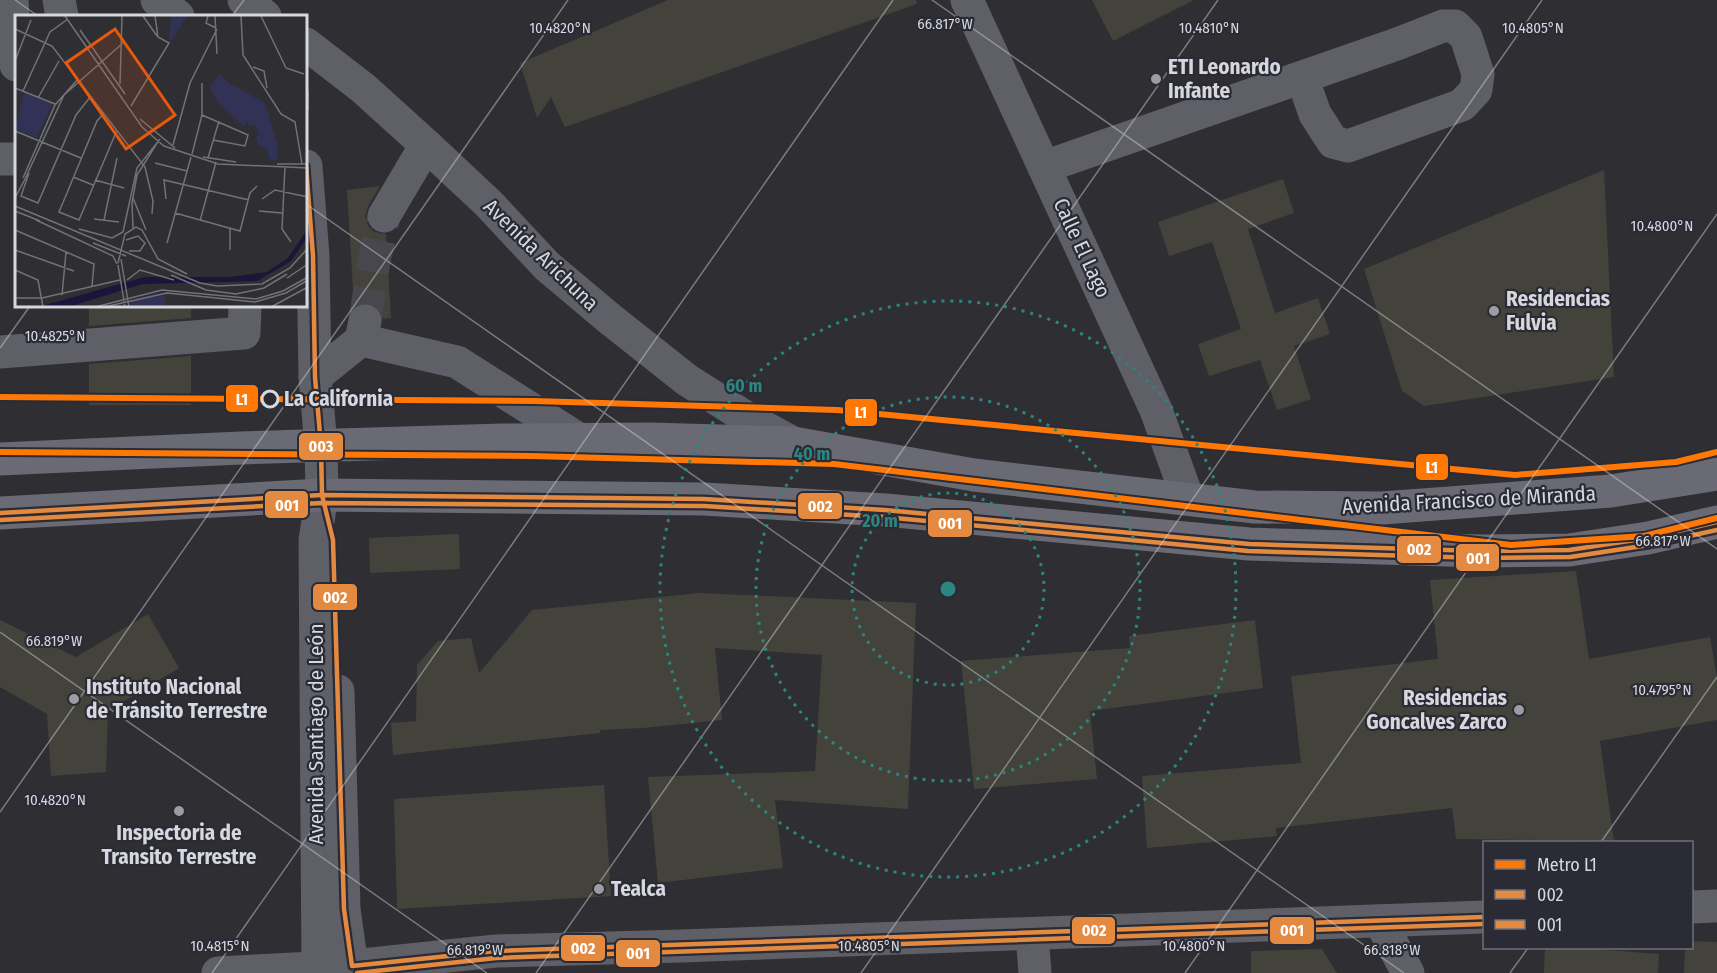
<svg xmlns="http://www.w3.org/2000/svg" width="1717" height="973" font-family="'Fira Sans Condensed',sans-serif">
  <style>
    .building { fill: #43433c }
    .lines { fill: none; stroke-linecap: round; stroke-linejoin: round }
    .minor-tunnel { stroke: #47474d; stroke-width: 33; stroke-dasharray: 33 16; stroke-linecap: butt }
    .minor { stroke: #5e5f67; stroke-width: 33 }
    .major { stroke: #696a73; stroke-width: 33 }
    .bus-1-casing { stroke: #2b2b36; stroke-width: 9 }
    .bus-2-casing { stroke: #2b2b36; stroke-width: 9 }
    .bus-3-casing { stroke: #2b2b36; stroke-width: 9 }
    .bus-1 { stroke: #e48a40; stroke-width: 4.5 }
    .bus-2 { stroke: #e48a40; stroke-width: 4.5 }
    .bus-3 { stroke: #e48a40; stroke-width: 4.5 }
    .metro-1-casing { stroke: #2b2b36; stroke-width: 10 }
    .metro-1 { stroke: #ff7806; stroke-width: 6 }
    .ticks { fill: none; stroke: #d7d7de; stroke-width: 1.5; stroke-opacity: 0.45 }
    .ring { fill: none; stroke: #2d857f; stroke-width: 3; stroke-dasharray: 3 6 }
    .poi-dot { fill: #9c9ca2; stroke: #2b2b36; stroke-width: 2 }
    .stop-dot { fill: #2b2b36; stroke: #d7d7de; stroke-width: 3 }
    .labels { text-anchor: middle; stroke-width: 4.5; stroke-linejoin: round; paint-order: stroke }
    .poi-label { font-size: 21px; font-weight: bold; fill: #d7d7de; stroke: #2b2b36; text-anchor: start }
    .street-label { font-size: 21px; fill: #d7d7de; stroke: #2b2b36 }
    .stop-label { font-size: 21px; font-weight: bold; fill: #d7d7de; stroke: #2b2b36; text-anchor: start }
    .inset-road { fill: none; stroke: #727277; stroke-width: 1.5 }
    .view { fill: #e8590c; fill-opacity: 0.15; stroke: #e8590c; stroke-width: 3 }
    .inset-edge { fill: none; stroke: #d7d7de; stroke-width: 3 }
    .ticks-label { font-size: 15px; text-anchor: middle; fill: #d7d7de; stroke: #2b2b36; stroke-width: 4.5; stroke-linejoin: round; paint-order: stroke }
    .centre { fill: #2d857f; stroke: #2b2b36; stroke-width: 3 }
    .ring-label { font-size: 18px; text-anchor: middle; font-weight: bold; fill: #2d857f; stroke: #2b2b36; stroke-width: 4.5; stroke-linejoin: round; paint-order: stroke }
    .line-badge { stroke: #2b2b36; stroke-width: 2 }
    .badge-label { font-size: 16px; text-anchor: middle; font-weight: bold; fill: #fff }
  </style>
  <rect width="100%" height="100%" fill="#2e2e33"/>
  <g class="building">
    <path d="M668,0H916L917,4L565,127L551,97L537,118L520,63Z"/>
    <path d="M1092,0H1194L1113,41Z"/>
    <path d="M1604,170L1614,377L1424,406L1402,391L1364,269Z"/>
    <path d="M1283,179L1294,213L1248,229L1275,313L1318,298L1330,334L1294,346L1311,399L1277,410L1260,360L1209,376L1198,344L1241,329L1212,242L1169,256L1158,222Z"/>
    <path d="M380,186L368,206L365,216L368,226L374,232L386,234L391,318L383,319L378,307L369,303H360L354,306L347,190Z"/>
    <path d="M89,306H191V318L89,326Z"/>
    <path d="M191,356V405H89V364Z"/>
    <path d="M459,534L460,569L370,573L369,538Z"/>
    <path d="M1576,571L1589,659L1710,637L1717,677V720L1600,741L1614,841L1456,839L1452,808L1276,828L1277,836L1147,848L1142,776L1301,763L1291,676L1438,659L1430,580Z"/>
    <path d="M700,593L916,603L908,809L775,800L783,868L658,883L648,777L815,771L822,655L715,648L722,720L643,728L600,730V733L393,755L391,723L416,721L417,665L438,641L471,638L479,673L532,610Z"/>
    <path d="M148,614L179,668L108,711L106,772L51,776L47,714L0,687V620L76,657Z"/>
    <path d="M1255,620L1263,688L1090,711L1097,779L974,789L961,661L1130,648L1129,636Z"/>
    <path d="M604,785L611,896L397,909L394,799Z"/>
    <path d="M1692,941L1717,942V973H1684L1685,948H1692Z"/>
    <path d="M1545,948H1580L1659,954L1658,973H1544Z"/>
    <path d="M1322,949L1337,973H1251V951Z"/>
  </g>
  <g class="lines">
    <path class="minor-tunnel" d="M365,321L374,261L384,216"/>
    <g class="minor">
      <path d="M12,0L16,65"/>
      <path d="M59,0L62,16"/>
      <path d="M157,0L178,16"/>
      <path d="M244,0L265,16"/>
      <path d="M967,0L1156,410L1188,499"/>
      <path d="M306,44L363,88L426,145L488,203L547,266L610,319L687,380L747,418L793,443"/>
      <path d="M0,159H16"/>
      <path d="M306,166L313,256L315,377L321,446L322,495L315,540L318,973"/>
      <path d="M1044,167L1397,44L1443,26H1455L1466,37L1478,74L1476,90L1462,105L1348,146L1333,142L1315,114L1302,77"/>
      <path d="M384,216L426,145"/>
      <path d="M361,340L457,362L580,440"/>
      <path d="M0,352L244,333L245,306"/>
      <path d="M315,377L361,340L365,321"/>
      <path d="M338,691L344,909L353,973"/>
      <path d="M1692,907L1717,906"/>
      <path d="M1380,921L1408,973"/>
      <path d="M1032,934L1035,973"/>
      <path d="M218,973L352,966L496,951L682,946L1484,917"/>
    </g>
    <g class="major">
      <path d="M0,459L241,448L503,440L650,439L793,443L974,475L1255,507L1382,508L1611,491L1717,474"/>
      <path d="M0,513L322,495L704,499L885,510L1249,544L1481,551L1569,550L1648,538L1717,522"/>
    </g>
    <g class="bus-1-casing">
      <path id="bus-1" d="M1484,917L496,951L352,966L344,909L333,540L322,495L704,499L885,510L1249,544L1481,551L1569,550L1648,538L1717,522"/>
    </g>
    <g class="bus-2-casing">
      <g id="bus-2">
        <path d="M0,520L322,503L704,506L884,517L1248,551L1481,558L1570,557L1649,545L1717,530"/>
        <path d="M357,973L496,958L1484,924"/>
      </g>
    </g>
    <g class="bus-3-casing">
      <path id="bus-3" d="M0,513L322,495L321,446L315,377L313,256L306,166"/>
    </g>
    <use href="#bus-1" class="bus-1"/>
    <use href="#bus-2" class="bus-2"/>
    <use href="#bus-3" class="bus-3"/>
    <g class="metro-1-casing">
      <g id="metro-1">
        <path d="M0,397L534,401L837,410L1515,475L1676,462L1717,452"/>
        <path d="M0,452L532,456L834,464L1511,545L1644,536L1717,518"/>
      </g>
    </g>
    <use href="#metro-1" class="metro-1"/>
  </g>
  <path class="ticks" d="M15,0L38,16M932,0L1717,549M232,16L244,0M306,204L1404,973M0,348L30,306M0,632L487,973M0,812L568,0M1601,842L1717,677M212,973L893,0M536,973L1218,0M861,973L1542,0M1185,973L1717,214M1510,973L1528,948"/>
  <g class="ring">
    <circle cx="948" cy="589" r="96"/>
    <circle cx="948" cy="589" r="192"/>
    <circle cx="948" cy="589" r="288"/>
  </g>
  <g class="poi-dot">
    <circle cx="1156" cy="79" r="6"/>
    <circle cx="1494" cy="311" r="6"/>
    <circle cx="74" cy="699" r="6"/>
    <circle cx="1519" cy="710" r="6"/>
    <circle cx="179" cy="811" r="6"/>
    <circle cx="599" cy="889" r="6"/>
  </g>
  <circle class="stop-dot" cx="270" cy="399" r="8"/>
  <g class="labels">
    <g class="poi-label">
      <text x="1168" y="74">ETI Leonardo<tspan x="1168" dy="24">Infante</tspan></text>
      <text x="1506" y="306">Residencias<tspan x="1506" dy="24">Fulvia</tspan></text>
      <text x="86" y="694">Instituto Nacional<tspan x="86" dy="24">de Tránsito Terrestre</tspan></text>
      <text x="1507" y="705" text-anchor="end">Residencias<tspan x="1507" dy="24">Goncalves Zarco</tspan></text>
      <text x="179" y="840" text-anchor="middle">Inspectoria de<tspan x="179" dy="24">Transito Terrestre</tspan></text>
      <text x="611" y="896">Tealca</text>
    </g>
    <g class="street-label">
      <text transform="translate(1082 248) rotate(65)" y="7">Calle El Lago</text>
      <text transform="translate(541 255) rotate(44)" y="7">Avenida Arichuna</text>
      <text transform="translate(1469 500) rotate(-3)" y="7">Avenida Francisco de Miranda</text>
      <text transform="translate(316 734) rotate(-90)" y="7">Avenida Santiago de León</text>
    </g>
    <g class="stop-label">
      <text x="284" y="406">La California</text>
    </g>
  </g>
  <g transform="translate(15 15)">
    <rect width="292" height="292" fill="#2e2e33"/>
    <path d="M156,1H172L156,26L154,24ZM205,59L215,69L250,88L262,128V145L254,144L252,134L243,129L241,121L245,119L239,110L234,111L232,106L229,112L202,86L195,72ZM9,77L37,89L22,123L0,114ZM138,279L149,281L151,292H116V286Z" fill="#323156"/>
    <path d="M292,215V223L276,246L242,266L128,269L53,292H23L130,262H215L252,257L273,243Z" fill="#19153b"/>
    <path class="inset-road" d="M50,1L127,112L149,131L203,149L293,153M128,1L142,21M193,1L191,8L201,13M200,1L202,39M226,1L228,40L266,99L280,107L287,149M246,1L271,53L289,59M0,14L37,31L130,152L138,186L137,199M65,15L110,79M0,46L16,5M238,52L249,56L252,73M105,69L107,1M0,73L40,89M8,76L35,17L53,4M293,76V95M23,83L44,46M116,91L154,28L143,22L140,1M89,98L82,106L44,197L64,205L102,115M187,100L233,120L230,131L198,125M125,104L160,133M0,116L66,143M158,130L175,68L202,14M177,139L187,100V68M188,142L221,147M193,143L204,106M140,148L172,156M262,149H293M270,151L267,214L276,227M14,158L6,181L23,188L61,100L76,81M58,162L78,170M8,163L40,90L63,64M10,164L49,80L108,28M80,165L109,173M0,183L10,164M118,183L131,215M151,184L149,165L234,185M247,184L260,175L293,182M0,191L185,268L202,271L247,269L275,253L293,233M0,196L25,206M244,196L267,198M160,198L225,216L235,178L242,171M79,204L104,207M21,205L98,241L102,249M89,205L102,143M185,206L201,147M118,213L117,188L122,160L144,125M64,214L97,223L108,217M0,215L79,249L77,271M108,217L122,153L145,124M111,225L123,221L130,228L125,236H114M78,228L111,241M152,228L176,142M0,235L59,256M215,235V214M106,244L114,292M103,248L110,219L121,212L127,215L143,244L172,259M103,250L110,292M0,255L23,265L28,292M156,260L191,275L221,279L249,273L272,259M272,263L293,249M112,265L125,255L159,265M47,280L51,237M0,283H27L105,265M80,292L147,275L241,284L268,276L293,262M89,292L152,278L240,287L271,278L293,265M256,292L293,272"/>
    <path class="view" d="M100,14L160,100L111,134L51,48Z"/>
    <rect width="292" height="292" class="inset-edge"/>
  </g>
  <g class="ticks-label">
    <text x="945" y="29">66.817°W</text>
    <text x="560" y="33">10.4820°N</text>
    <text x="1209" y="33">10.4810°N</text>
    <text x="1533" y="33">10.4805°N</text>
    <text x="1662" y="231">10.4800°N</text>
    <text x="55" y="341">10.4825°N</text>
    <text x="1663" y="546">66.817°W</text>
    <text x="54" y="646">66.819°W</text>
    <text x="1662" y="695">10.4795°N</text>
    <text x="55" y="805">10.4820°N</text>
    <text x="220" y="951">10.4815°N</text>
    <text x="869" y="951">10.4805°N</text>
    <text x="1194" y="951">10.4800°N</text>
    <text x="475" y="955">66.819°W</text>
    <text x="1392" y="955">66.818°W</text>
  </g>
  <circle cx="948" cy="589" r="9" class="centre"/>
  <g class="ring-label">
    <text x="744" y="392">60 m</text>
    <text x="812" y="460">40 m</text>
    <text x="880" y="527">20 m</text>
  </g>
  <g class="line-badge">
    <rect x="225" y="384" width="34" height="29" rx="6" fill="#ff7806"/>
    <rect x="844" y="398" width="34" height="29" rx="6" fill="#ff7806"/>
    <rect x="298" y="432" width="46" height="29" rx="6" fill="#e48a40"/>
    <rect x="1415" y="453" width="34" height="28" rx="6" fill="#ff7806"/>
    <rect x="264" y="490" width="45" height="29" rx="6" fill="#e48a40"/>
    <rect x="797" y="492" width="46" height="28" rx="6" fill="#e48a40"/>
    <rect x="927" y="509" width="46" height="29" rx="6" fill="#e48a40"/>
    <rect x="1396" y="535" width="46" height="29" rx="6" fill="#e48a40"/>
    <rect x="1455" y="543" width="45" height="29" rx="6" fill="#e48a40"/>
    <rect x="312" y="583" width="46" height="28" rx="6" fill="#e48a40"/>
    <rect x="1071" y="916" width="45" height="29" rx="6" fill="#e48a40"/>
    <rect x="1269" y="916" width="46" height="29" rx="6" fill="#e48a40"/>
    <rect x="560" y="934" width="46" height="28" rx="6" fill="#e48a40"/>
    <rect x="615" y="939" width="46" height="29" rx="6" fill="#e48a40"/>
  </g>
  <g class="badge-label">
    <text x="242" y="405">L1</text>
    <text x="861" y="418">L1</text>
    <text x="321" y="452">003</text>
    <text x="1432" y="473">L1</text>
    <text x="287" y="511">001</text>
    <text x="820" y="512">002</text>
    <text x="950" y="529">001</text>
    <text x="1419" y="555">002</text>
    <text x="1478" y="564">001</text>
    <text x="335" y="603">002</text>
    <text x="1094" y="936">002</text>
    <text x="1292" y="936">001</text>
    <text x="583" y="954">002</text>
    <text x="638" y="959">001</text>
  </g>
  <rect x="1483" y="841" width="210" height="108" fill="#2b2b36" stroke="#707079" stroke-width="1.5"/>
  <rect x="1495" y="860" width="30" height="9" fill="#ff7806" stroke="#707079" stroke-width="1.5"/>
  <text x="1537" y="871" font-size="18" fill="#d7d7de">Metro L1</text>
  <rect x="1495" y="890" width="30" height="9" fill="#e48a40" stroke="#707079" stroke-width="1.5"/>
  <text x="1537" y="901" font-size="18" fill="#d7d7de">002</text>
  <rect x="1495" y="920" width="30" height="9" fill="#e48a40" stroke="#707079" stroke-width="1.5"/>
  <text x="1537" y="931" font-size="18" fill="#d7d7de">001</text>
</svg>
